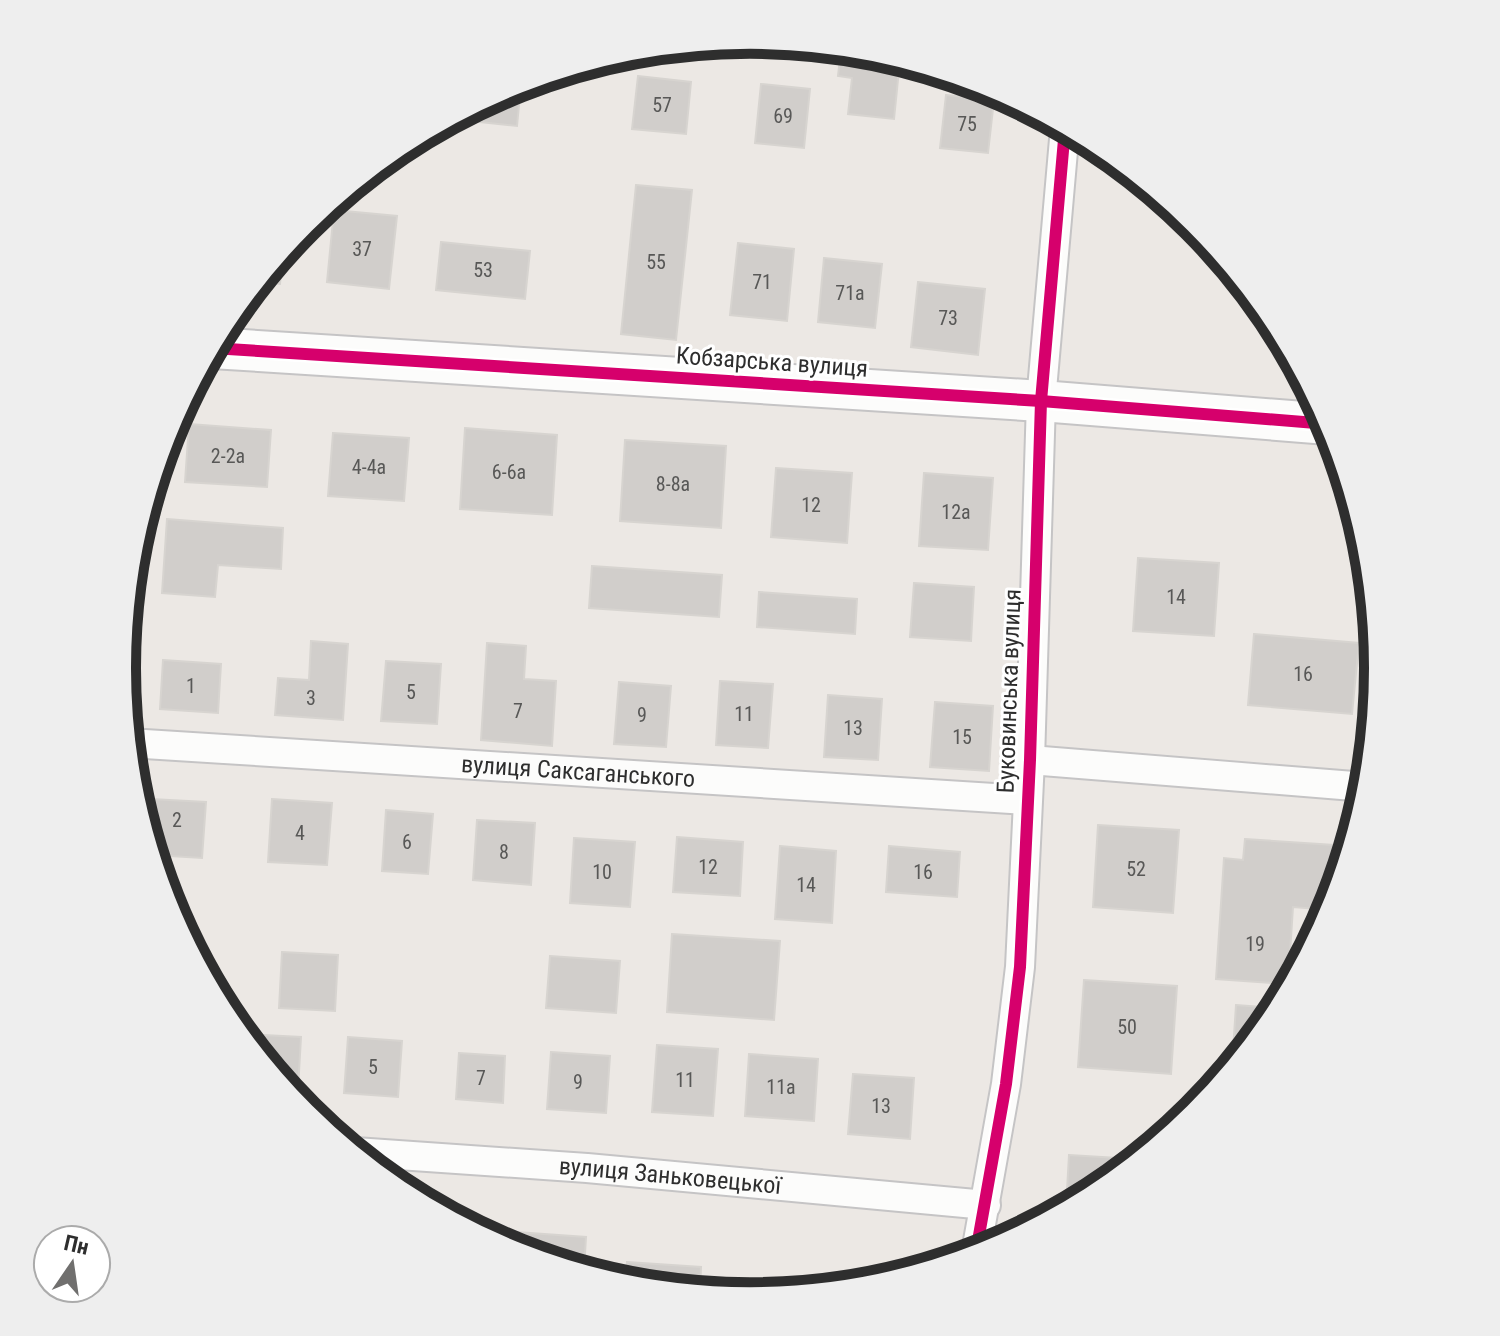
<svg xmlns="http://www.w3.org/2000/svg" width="1500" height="1336" font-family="'Roboto Condensed',sans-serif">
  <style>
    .building { fill: #d1cecb; stroke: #d7d4d0; stroke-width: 2 }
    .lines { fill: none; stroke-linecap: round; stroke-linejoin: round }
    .street-casing { stroke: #c5c4c5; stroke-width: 32 }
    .secondary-casing { stroke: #c5c4c5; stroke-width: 44 }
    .street { stroke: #fcfcfb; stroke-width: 28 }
    .secondary { stroke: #fcfcfb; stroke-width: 40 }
    .cycleway-casing { stroke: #fff; stroke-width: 17 }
    .cycleway { stroke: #d6006c; stroke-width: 12 }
    .labels { text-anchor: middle; stroke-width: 6; stroke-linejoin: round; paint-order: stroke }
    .number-label { font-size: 20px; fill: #585857 }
    .street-label { font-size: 24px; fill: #2e2e2e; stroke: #fff }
    .rim { fill: none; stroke: #2e2e2e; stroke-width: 10 }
  </style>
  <rect width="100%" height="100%" fill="#ece8e4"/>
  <g class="building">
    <path d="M763,41L817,47V50L763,44Z"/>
    <path d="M841,49L873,52L900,60L894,119L848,114L852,78L838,76Z"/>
    <path d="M638,76L691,82L686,134L632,129Z"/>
    <path d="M521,84L517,126L452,119L510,88Z"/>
    <path d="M761,84L810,89L804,148L755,143Z"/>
    <path d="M946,95L994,100L988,153L940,148Z"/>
    <path d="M636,185L692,190L676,340L621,334Z"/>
    <path d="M334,210L397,216L389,289L327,282Z"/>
    <path d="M441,242L530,251L525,299L436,290Z"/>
    <path d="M738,243L794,249L787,321L730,315Z"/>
    <path d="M283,252L280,284L259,282Z"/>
    <path d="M824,258L882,264L875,328L818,322Z"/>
    <path d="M918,282L985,289L978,355L911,347Z"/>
    <path d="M189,424L271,430L267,487L185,482Z"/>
    <path d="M465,428L557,435L552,515L460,509Z"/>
    <path d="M333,433L409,438L404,501L328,496Z"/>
    <path d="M625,440L726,446L721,528L620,521Z"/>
    <path d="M776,468L852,473L847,543L771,537Z"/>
    <path d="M924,473L993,478L988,550L919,546Z"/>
    <path d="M167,519L283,528L281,569L218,565L215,597L162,593Z"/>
    <path d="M1138,558L1219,563L1214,636L1133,631Z"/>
    <path d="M592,566L722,575L719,617L589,608Z"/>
    <path d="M914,583L974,587L971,641L910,637Z"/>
    <path d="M759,592L857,599L855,634L757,627Z"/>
    <path d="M1254,634L1359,643L1352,714L1248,705Z"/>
    <path d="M311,641L348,644L343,720L275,715L278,678L309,680Z"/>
    <path d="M487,643L526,646L524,679L556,681L552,746L481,740Z"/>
    <path d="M163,660L221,664L218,713L160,709Z"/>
    <path d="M386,661L441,664L437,724L381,721Z"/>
    <path d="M720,681L773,684L768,748L716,745Z"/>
    <path d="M619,682L671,686L666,747L614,744Z"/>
    <path d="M828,695L882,699L878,760L824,757Z"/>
    <path d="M935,702L993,706L989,771L930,767Z"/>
    <path d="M151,799L206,802L202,858L154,855L148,837Z"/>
    <path d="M272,799L332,803L327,865L268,862Z"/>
    <path d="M386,810L433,814L428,874L382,871Z"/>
    <path d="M477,820L535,823L531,885L473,880Z"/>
    <path d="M1098,825L1179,830L1173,913L1093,907Z"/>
    <path d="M677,837L743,842L740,896L673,892Z"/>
    <path d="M574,838L635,842L630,907L570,903Z"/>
    <path d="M1245,839L1349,846L1329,910L1293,907L1288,984L1216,979L1224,858L1243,860Z"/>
    <path d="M780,846L836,851L832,923L775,919Z"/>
    <path d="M889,846L960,852L957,897L886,892Z"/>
    <path d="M672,934L780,941L774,1020L667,1012Z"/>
    <path d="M282,952L338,955L335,1011L279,1008Z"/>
    <path d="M550,956L620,961L616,1013L546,1008Z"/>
    <path d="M1084,980L1177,986L1171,1074L1078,1067Z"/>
    <path d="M1236,1005L1277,1008L1232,1066Z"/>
    <path d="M246,1034L301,1037L298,1090L287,1089L245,1038Z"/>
    <path d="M348,1037L402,1041L398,1097L344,1093Z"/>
    <path d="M657,1045L718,1049L713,1116L652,1112Z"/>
    <path d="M551,1052L610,1056L606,1113L547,1109Z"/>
    <path d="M459,1053L505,1056L503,1103L456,1099Z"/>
    <path d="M749,1054L818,1059L814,1121L745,1116Z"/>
    <path d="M853,1074L914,1078L910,1139L848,1134Z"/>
    <path d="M1069,1155L1134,1159V1161L1099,1190L1066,1208Z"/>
    <path d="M516,1232L586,1237L584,1271L515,1250Z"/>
    <path d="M627,1262L701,1267L700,1291L625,1283Z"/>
  </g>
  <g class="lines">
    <g class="street-casing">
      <g id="street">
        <path id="s1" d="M129,743L1027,800"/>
        <path d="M1030,760L1366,787"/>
        <path id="s2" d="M355,1152L587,1168L986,1205"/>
        <path d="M976,1252L1006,1084L1020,967L1030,760L1041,401L1065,128"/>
      </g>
    </g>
    <g class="secondary-casing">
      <path id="secondary" d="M212,348L1041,401L1328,424"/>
    </g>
    <use href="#street" class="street"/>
    <use href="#secondary" class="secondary"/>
    <g class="cycleway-casing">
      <g id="cycleway">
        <path d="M212,348L1041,401L1328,424"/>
        <path d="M976,1252L1006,1084L1020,967L1030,760L1041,401L1065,128"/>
      </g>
    </g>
    <use href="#cycleway" class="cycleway"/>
  </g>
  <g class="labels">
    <g class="number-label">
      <text x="662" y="112">57</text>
      <text x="783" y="123">69</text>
      <text x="967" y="131">75</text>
      <text x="362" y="256">37</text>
      <text x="656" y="269">55</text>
      <text x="483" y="277">53</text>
      <text x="762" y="289">71</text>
      <text x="850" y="300">71а</text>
      <text x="948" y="325">73</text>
      <text x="228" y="463">2-2а</text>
      <text x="369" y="474">4-4а</text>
      <text x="509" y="479">6-6а</text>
      <text x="673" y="491">8-8а</text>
      <text x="811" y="512">12</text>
      <text x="956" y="519">12а</text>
      <text x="1176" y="604">14</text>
      <text x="1303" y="681">16</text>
      <text x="191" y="693">1</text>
      <text x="411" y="699">5</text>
      <text x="311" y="705">3</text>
      <text x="518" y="718">7</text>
      <text x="744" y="721">11</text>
      <text x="642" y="722">9</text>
      <text x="853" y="735">13</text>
      <text x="962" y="744">15</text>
      <text x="177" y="827">2</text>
      <text x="300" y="840">4</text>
      <text x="407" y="849">6</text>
      <text x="504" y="859">8</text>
      <text x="708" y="874">12</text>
      <text x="1136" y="876">52</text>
      <text x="602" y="879">10</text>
      <text x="923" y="879">16</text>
      <text x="806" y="892">14</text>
      <text x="1255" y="951">19</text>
      <text x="1127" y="1034">50</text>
      <text x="373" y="1074">5</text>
      <text x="481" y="1085">7</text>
      <text x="685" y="1087">11</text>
      <text x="578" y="1089">9</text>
      <text x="781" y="1094">11а</text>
      <text x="881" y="1113">13</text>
    </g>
    <g class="street-label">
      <text transform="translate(772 362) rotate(4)" y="8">Кобзарська вулиця</text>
      <text transform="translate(1009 691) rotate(-88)" y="8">Буковинська вулиця</text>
      <text dy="8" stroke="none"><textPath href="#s1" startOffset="450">вулиця Саксаганського</textPath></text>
      <text dy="8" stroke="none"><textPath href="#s2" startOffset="316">вулиця Заньковецької</textPath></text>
    </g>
  </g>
  <path d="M0 0H1500V1336H0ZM136 668a614 614 0 1 1 1228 0a614 614 0 1 1-1228 0Z" fill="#eee" fill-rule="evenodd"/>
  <path class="rim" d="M136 668a614 614 0 1 1 1228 0a614 614 0 1 1-1228 0Z"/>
  <g transform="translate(72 1264) rotate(13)"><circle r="38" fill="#ffffff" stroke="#ababab" stroke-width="2"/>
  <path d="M0-6L14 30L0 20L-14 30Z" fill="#706f6e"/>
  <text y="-12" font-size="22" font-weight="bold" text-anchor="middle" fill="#2e2e2e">Пн</text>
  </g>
</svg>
